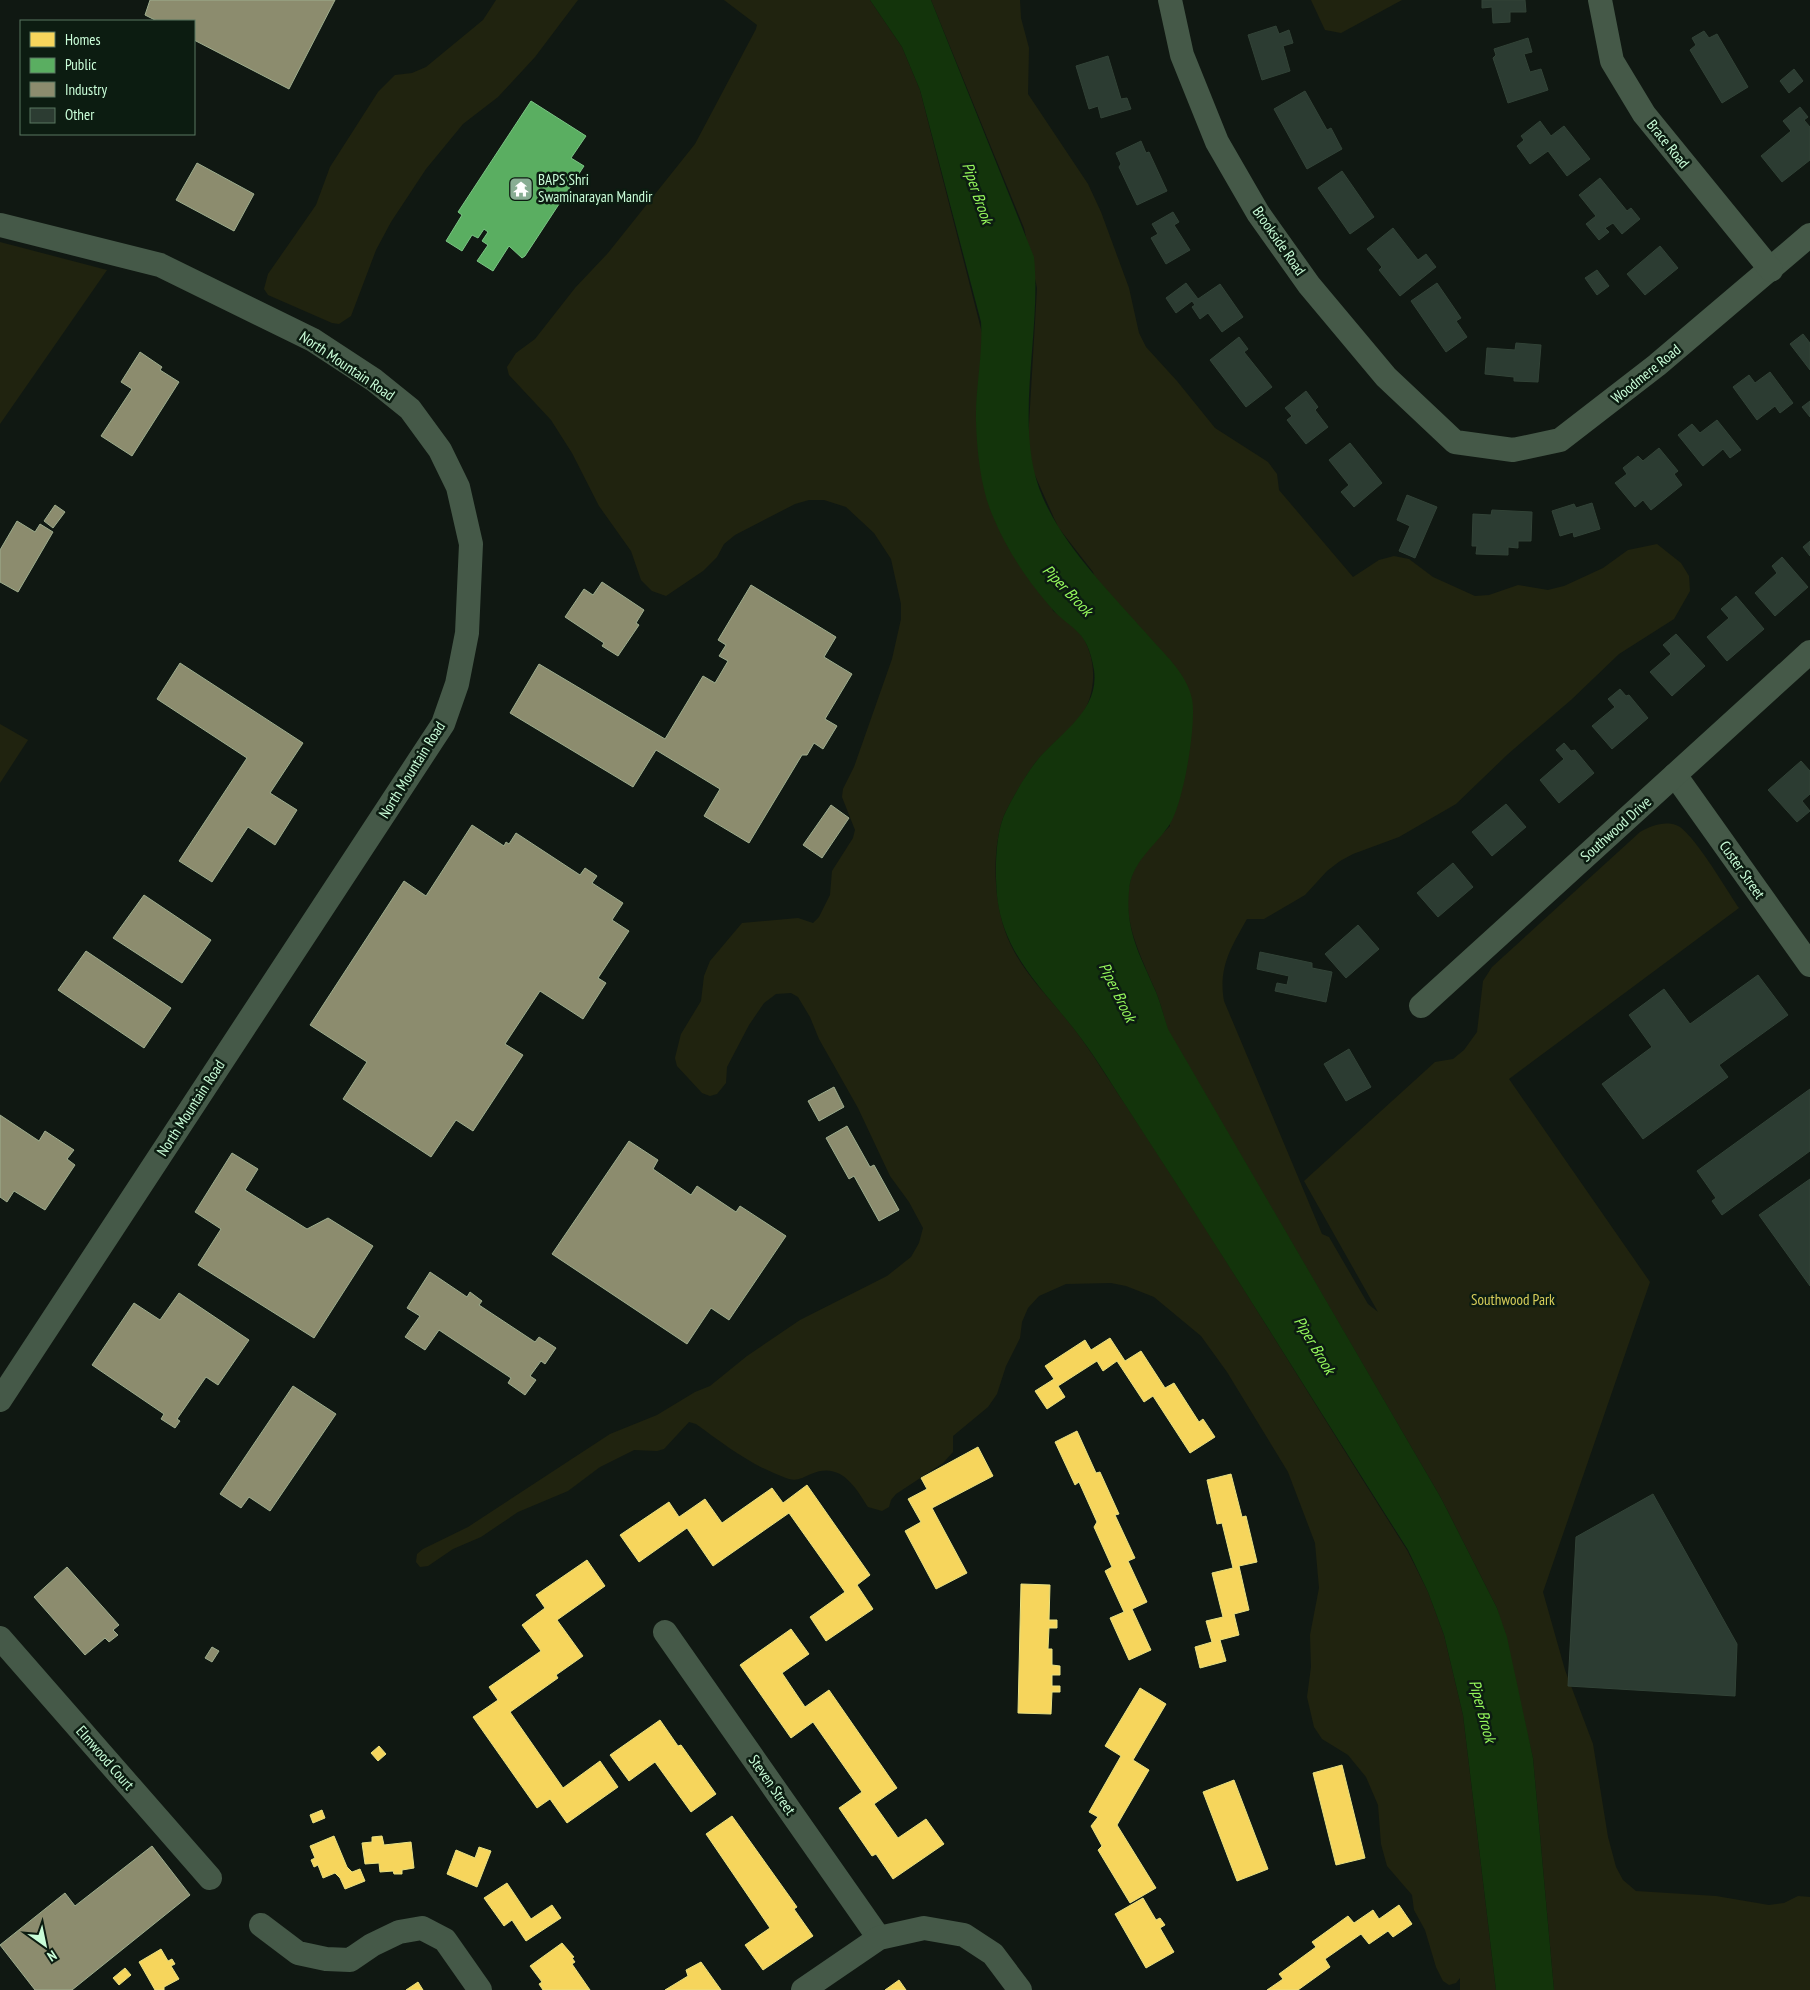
<svg xmlns="http://www.w3.org/2000/svg" width="1810" height="1990" font-family="'PT Sans Narrow',sans-serif">
  <style>
    .green { fill: #20230f }
    .water { fill: #13340b }
    .homes { fill: #f6d55c; stroke: #e8e181 }
    .public { fill: #5aae61; stroke: #7bc685 }
    .industry { fill: #8c8c6e; stroke: #9eae8e }
    .building { fill: #2c3c32; stroke: #324337 }
    .lines { fill: none; stroke-linecap: round; stroke-linejoin: round }
    .minor { stroke: #455948; stroke-width: 24 }
    .labels { text-anchor: middle; stroke-width: 5; stroke-linejoin: round; paint-order: stroke }
    .street-label { font-size: 15px; fill: #c9fdd8; stroke: #0c1c11 }
    .poi-label { font-size: 15px; fill: #c9fdd8; stroke: #0c1c11; text-anchor: start }
    .park-label { font-size: 15px; fill: #d8ce5a; stroke: #0c1c11 }
    .water-label { font-size: 16px; font-style: italic; fill: #95f85c; stroke: #0c1c11 }
  </style>
  <rect width="100%" height="100%" fill="#101812"/>
  <g class="green">
    <path d="M496,0H578L535,57L498,97L463,124L426,169L391,222L376,250L351,316L339,324L332,323L268,295L264,289L268,274L316,205L330,167L378,92L395,75L412,73L426,67L483,20Z"/>
    <path d="M724,0H870L902,47L920,90L1053,611C1062,617 1073,623 1079,632C1098,656 1098,696 1078,720C1065,735 1048,747 1035,763C1027,774 1006,808 1002,821C992,855 994,898 1005,931C1019,971 1050,997 1075,1030C1093,1054 1108,1079 1125,1104C1222,1251 1313,1402 1407,1550L1428,1592L1444,1635L1463,1715L1496,1990H1460V1978L1456,1983L1449,1985L1443,1981L1436,1967L1425,1930L1414,1910L1412,1895L1387,1866L1381,1844L1378,1805L1366,1777L1348,1755L1322,1739L1314,1727L1307,1697L1311,1667L1310,1635L1319,1588L1315,1543L1288,1472L1227,1372L1201,1336L1154,1297L1126,1286L1111,1283L1066,1284L1039,1296L1028,1308L1022,1322L1020,1338L1006,1366L997,1394L988,1407L953,1436V1452L943,1463L896,1494L891,1500L889,1507L882,1511L868,1507C855,1486 840,1461 811,1474C802,1478 796,1482 786,1478C752,1466 725,1445 696,1424L689,1422L664,1449L657,1451L634,1450L600,1467L568,1491L518,1512L481,1537L453,1549L428,1566L420,1567L416,1562L417,1554L423,1549L468,1527L610,1434L657,1415L695,1392L710,1386L747,1356L800,1320L887,1276L911,1257L919,1243L923,1228L909,1202L890,1176L858,1108L819,1039L810,1017L798,997L791,993L776,994L764,1003L749,1025L727,1067L726,1083L717,1094L710,1096L702,1093L677,1066L675,1058L681,1034L701,1001L704,976L710,961L742,923L798,918L813,923L819,917L830,895L832,871L853,838L855,830L842,797L843,789L854,767L892,659L901,619V604L891,559L874,533L846,507L824,500H809L795,504L735,535L724,544L717,557L703,571L666,596L652,591L641,580L631,551L599,506L572,453L551,420L509,375L507,367L516,353L535,339L575,288L608,253L695,144L756,29L757,25Z"/>
    <path d="M931,0H1020L1021,18L1029,48L1028,94L1088,184L1101,212L1129,288L1139,333L1146,347L1177,381L1215,428L1268,462L1277,474L1279,490L1353,577L1379,560L1394,556L1409,559L1433,577L1475,596L1489,595L1518,585L1548,590L1564,586L1603,568L1628,550L1657,544L1681,563L1689,576L1690,591L1674,619L1619,654L1571,700L1508,754L1456,804L1399,837L1353,854L1340,861L1327,871L1305,895L1264,919H1247C1231,947 1218,968 1224,1001L1322,1234L1329,1237L1368,1304L1378,1312L1304,1181L1435,1062L1453,1059L1464,1050L1477,1032L1483,981L1492,967L1640,832C1651,826 1663,821 1676,825C1692,830 1728,892 1739,908L1509,1079L1650,1282L1543,1592L1565,1670L1593,1744L1608,1837L1616,1867L1623,1880L1636,1891L1716,1896L1769,1905L1784,1903L1798,1896L1810,1897V1990H1554L1533,1758L1497,1608L1441,1498L1167,1029C1164,1017 1161,1004 1156,992C1139,951 1114,908 1137,864C1145,850 1159,837 1170,826L1093,572L1058,527L1033,471L1028,441L1037,288L1024,228Z"/>
    <path d="M1311,0H1402L1341,33L1325,30Z"/>
    <path d="M0,242L107,270L0,424Z"/>
    <path d="M0,724L28,740L0,783Z"/>
  </g>
  <path class="water" d="M870,0H931L1034,257C1042,335 1012,427 1043,498C1066,549 1109,591 1146,633C1162,652 1187,673 1192,699C1197,723 1183,808 1168,827C1153,848 1131,863 1129,891C1125,931 1141,957 1156,992C1161,1004 1164,1017 1168,1029L1441,1498L1497,1608L1507,1637L1533,1758L1554,1990H1496L1463,1715L1444,1635L1428,1592L1408,1550C1314,1402 1222,1253 1126,1106C1109,1080 1093,1053 1074,1029C1041,987 1003,953 997,896C995,873 995,840 1003,818C1009,803 1025,776 1035,763C1057,735 1100,712 1094,670C1087,626 1070,632 1047,603C1026,578 1007,550 994,519C981,491 977,453 976,422C975,389 983,356 981,322L920,90L902,47Z"/>
  <g class="homes">
    <path d="M1110,1338L1125,1361L1141,1351L1165,1388L1174,1383L1199,1422L1203,1419L1215,1437L1190,1453L1153,1396L1144,1402L1117,1361L1103,1371L1097,1361L1058,1386L1065,1397L1047,1409L1035,1391L1054,1379L1045,1366L1085,1340L1091,1350Z"/>
    <path d="M1077,1431L1096,1473L1100,1472L1119,1514L1115,1515L1135,1558L1128,1561L1147,1602L1132,1609L1151,1650L1129,1660L1110,1618L1124,1612L1105,1571L1112,1567L1094,1527L1097,1522L1079,1482L1075,1485L1055,1442Z"/>
    <path d="M978,1447L993,1476L932,1508L967,1573L936,1589L905,1531L921,1522L908,1499L927,1489L921,1478Z"/>
    <path d="M1231,1474L1242,1517L1246,1516L1257,1562L1239,1566L1249,1610L1234,1614L1239,1635L1220,1640L1226,1661L1200,1668L1195,1647L1212,1642L1206,1621L1223,1617L1212,1573L1233,1568L1222,1523L1217,1524L1207,1480Z"/>
    <path d="M807,1485L870,1575L857,1585L873,1609L826,1641L810,1617L845,1592L789,1513L713,1566L687,1528L639,1562L620,1535L669,1502L679,1517L705,1499L722,1523L772,1488L783,1503Z"/>
    <path d="M587,1560L605,1586L557,1620L583,1656L556,1675L558,1678L510,1712L563,1788L600,1761L618,1787L567,1823L550,1799L537,1808L473,1717L498,1700L489,1687L541,1651L522,1625L545,1608L536,1595Z"/>
    <path d="M1021,1584L1050,1585L1049,1620H1057V1628H1049L1048,1649H1052V1665L1060,1666V1675H1052V1686H1060V1692H1052L1051,1714L1018,1713Z"/>
    <path d="M791,1629L809,1654L782,1673L805,1707L829,1690L897,1788L874,1804L898,1838L926,1819L944,1844L893,1879L876,1854L872,1856L839,1808L862,1792L813,1722L791,1738L740,1665Z"/>
    <path d="M1140,1688L1166,1704L1133,1760L1149,1770L1117,1825L1156,1888L1130,1903L1098,1850L1102,1846L1091,1826L1098,1817L1089,1812L1121,1756L1105,1746Z"/>
    <path d="M660,1720L678,1746L681,1745L716,1794L691,1812L655,1762L629,1781L610,1755Z"/>
    <path d="M379,1746L386,1754L378,1761L371,1753Z"/>
    <path d="M1342,1765L1365,1858L1336,1865L1313,1773Z"/>
    <path d="M1234,1780L1268,1869L1237,1881L1203,1792Z"/>
    <path d="M322,1810L325,1818L313,1823L310,1815Z"/>
    <path d="M732,1816L797,1907L794,1909L813,1936L763,1970L745,1945L770,1928L706,1834Z"/>
    <path d="M334,1836L347,1867L352,1872L360,1869L365,1881L345,1889L340,1878L335,1873L323,1878L318,1865L314,1867L311,1860L315,1858L310,1846Z"/>
    <path d="M382,1836L384,1845L411,1842L414,1868L402,1870V1874H394L393,1871L380,1872L379,1863L365,1864L362,1843L372,1842V1837Z"/>
    <path d="M479,1847L491,1851L477,1887L447,1874L456,1850L475,1858Z"/>
    <path d="M507,1883L531,1919L552,1905L561,1918L526,1941L512,1920L504,1926L484,1898Z"/>
    <path d="M1143,1898L1156,1920L1160,1918L1165,1925L1160,1928L1174,1952L1146,1968L1115,1914Z"/>
    <path d="M1399,1905L1412,1924L1393,1937L1388,1931L1369,1944L1361,1934L1325,1959L1330,1967L1298,1990H1267L1283,1979L1279,1974L1316,1947L1312,1942L1348,1916L1354,1923L1373,1910L1379,1919Z"/>
    <path d="M562,1943L574,1957L572,1958L575,1962L572,1964L590,1990H543L539,1984L542,1982L530,1966Z"/>
    <path d="M161,1949L168,1961L172,1959L175,1964L171,1966L179,1979L164,1987V1990H155L139,1962Z"/>
    <path d="M701,1962L721,1990H665L688,1976L686,1970Z"/>
    <path d="M125,1968L131,1975L119,1985L113,1978Z"/>
    <path d="M899,1980L906,1990H885Z"/>
    <path d="M418,1982L423,1990H406Z"/>
  </g>
  <path class="public" d="M531,101L586,136L571,158L584,166L525,256L522,258L509,246L493,271L477,261L488,245L482,241L488,232L484,229L478,238L472,235L462,251L446,241L462,215L458,212Z"/>
  <g class="industry">
    <path d="M150,0H335L289,89L194,40V21H157L145,15Z"/>
    <path d="M197,163L254,194L234,231L176,200Z"/>
    <path d="M140,352L162,367L160,370L179,382L132,456L101,436L132,389L121,382Z"/>
    <path d="M55,505L65,512L53,528L44,521Z"/>
    <path d="M17,521L35,532L40,524L53,532L18,592L0,582V550Z"/>
    <path d="M602,582L644,610L636,623L639,625L618,656L602,646L604,643L565,617L584,589L593,595Z"/>
    <path d="M751,585L836,637L824,657L852,674L825,719L837,726L823,749L814,743L807,755H802L749,843L704,816L720,789L656,750L633,787L510,713L539,664L665,739L703,676L715,683L728,661L719,656L726,645L718,640Z"/>
    <path d="M180,663L303,743L270,793L297,810L275,845L248,827L212,882L179,861L247,758L157,699Z"/>
    <path d="M831,805L849,818L822,858L803,845Z"/>
    <path d="M472,825L504,846L506,842L509,844L516,833L580,875L585,868L597,876L592,883L623,903L612,920L629,931L598,978L606,983L583,1019L540,991L505,1044L523,1055L473,1131L456,1120L431,1157L343,1099L367,1062L310,1025L404,881L426,896Z"/>
    <path d="M144,895L211,940L182,983L113,938Z"/>
    <path d="M86,951L171,1008L144,1048L58,990Z"/>
    <path d="M834,1087L844,1107L819,1121L808,1101Z"/>
    <path d="M0,1115L39,1141L45,1131L74,1150L67,1159L75,1165L45,1210L14,1191L7,1202L0,1197Z"/>
    <path d="M847,1126L870,1167L874,1165L899,1210L879,1221L854,1176L849,1179L826,1138Z"/>
    <path d="M629,1141L658,1160L653,1169L691,1195L697,1186L736,1212L740,1206L786,1236L729,1320L711,1308L687,1344L552,1254Z"/>
    <path d="M232,1153L258,1169L245,1190L307,1229L328,1218L373,1246L314,1338L198,1265L221,1229L195,1212Z"/>
    <path d="M430,1272L467,1297L470,1292L482,1301L479,1305L535,1342L539,1337L556,1348L545,1364L541,1361L530,1376L536,1380L525,1395L508,1383L511,1378L439,1330L425,1350L405,1337L420,1316L407,1308Z"/>
    <path d="M179,1293L249,1340L218,1385L206,1377L177,1419L180,1421L175,1428L161,1419L164,1414L92,1365L134,1303L160,1320Z"/>
    <path d="M293,1386L336,1414L270,1511L249,1497L241,1508L220,1494Z"/>
    <path d="M67,1567L119,1625L113,1630L118,1635L109,1642L105,1638L85,1655L34,1597Z"/>
    <path d="M212,1647L219,1651L212,1662L205,1658Z"/>
    <path d="M152,1846L190,1895L72,1990H35L0,1945L65,1893L75,1906Z"/>
  </g>
  <g class="building">
    <path d="M1482,0H1525L1526,12H1510V22L1493,23L1492,7L1482,8Z"/>
    <path d="M1276,26L1279,34L1289,30L1293,43L1283,46L1290,71L1262,80L1248,35Z"/>
    <path d="M1704,31L1709,38L1717,34L1748,87L1722,103L1690,50L1696,45L1692,38Z"/>
    <path d="M1528,38L1532,52L1524,54L1530,72L1541,69L1548,90L1508,103L1493,58L1496,55L1494,49Z"/>
    <path d="M1108,56L1121,99L1127,98L1131,109L1101,118L1098,106L1089,109L1076,66Z"/>
    <path d="M1794,69L1803,81L1789,93L1780,81Z"/>
    <path d="M1305,91L1327,130L1331,128L1342,149L1307,169L1274,109Z"/>
    <path d="M1800,107L1808,117L1804,120L1810,127V160L1782,182L1761,156L1791,131L1783,121Z"/>
    <path d="M1540,121L1551,136L1564,126L1590,159L1567,176L1548,151L1530,164L1517,146L1524,140L1521,136Z"/>
    <path d="M1141,141L1146,153L1149,152L1167,191L1137,205L1119,167L1121,164L1116,153Z"/>
    <path d="M1342,171L1374,217L1350,234L1318,188Z"/>
    <path d="M1600,178L1627,211L1631,208L1640,219L1622,234L1613,223L1605,228L1609,232L1599,240L1586,224L1596,216L1579,195Z"/>
    <path d="M1173,212L1179,222L1174,225L1190,250L1166,264L1151,238L1158,234L1152,224Z"/>
    <path d="M1393,228L1418,260L1426,254L1436,267L1400,296L1379,270L1382,267L1367,249Z"/>
    <path d="M1660,246L1678,268L1645,295L1627,274Z"/>
    <path d="M1597,270L1609,286L1597,295L1585,278Z"/>
    <path d="M1186,283L1198,299L1220,284L1243,317L1222,332L1208,313L1200,319L1192,307L1195,305L1192,301L1176,313L1166,298Z"/>
    <path d="M1437,283L1461,318L1456,321L1467,337L1446,352L1411,301Z"/>
    <path d="M1803,334L1810,343V370L1790,344Z"/>
    <path d="M1239,337L1248,349L1244,352L1272,387L1246,407L1210,360Z"/>
    <path d="M1516,343L1541,345L1538,382L1514,381V377L1485,374L1487,348L1515,350Z"/>
    <path d="M1770,372L1793,403L1780,413L1775,406L1757,420L1733,387L1749,375L1755,383Z"/>
    <path d="M1306,391L1318,407L1315,410L1328,427L1306,444L1287,420L1292,416L1285,408Z"/>
    <path d="M1810,401V417L1802,407Z"/>
    <path d="M1717,420L1741,450L1730,458L1723,449L1703,466L1678,435L1692,424L1700,433Z"/>
    <path d="M1350,443L1382,483L1354,507L1341,492L1349,485L1329,460Z"/>
    <path d="M1659,448L1678,471L1674,474L1682,485L1651,510L1643,500L1635,507L1615,483L1627,474L1623,468L1638,456L1643,461Z"/>
    <path d="M1407,495L1437,507L1415,558L1399,551L1410,526L1397,520Z"/>
    <path d="M1592,503L1600,529L1574,537L1573,532L1560,536L1552,511L1574,504L1576,508Z"/>
    <path d="M1492,510L1532,512L1531,541H1518V548L1508,547V555L1476,554L1477,546H1472L1473,514L1491,515Z"/>
    <path d="M1810,541V556L1803,547Z"/>
    <path d="M1782,557L1808,587L1775,616L1755,593L1777,573L1772,566Z"/>
    <path d="M1736,596L1764,629L1727,661L1707,637L1729,618L1721,609Z"/>
    <path d="M1676,634L1705,666L1672,696L1650,672L1671,654L1663,645Z"/>
    <path d="M1620,689L1626,696L1629,695L1648,718L1612,749L1592,726L1615,707L1608,699Z"/>
    <path d="M1564,743L1571,751L1575,750L1594,773L1559,803L1540,780L1564,759L1556,750Z"/>
    <path d="M1801,761L1810,771V794L1802,801L1810,811L1797,822L1768,790Z"/>
    <path d="M1506,804L1526,827L1492,856L1472,832Z"/>
    <path d="M1453,863L1473,887L1438,917L1417,893Z"/>
    <path d="M1358,925L1379,949L1346,978L1325,954Z"/>
    <path d="M1260,952L1312,963V968L1332,972L1326,1002L1275,991L1277,983L1287,985L1289,976L1257,969Z"/>
    <path d="M1758,975L1788,1015L1719,1065L1728,1077L1643,1139L1602,1084L1652,1047L1629,1015L1664,989L1690,1024Z"/>
    <path d="M1349,1049L1371,1087L1346,1101L1324,1064Z"/>
    <path d="M1810,1089V1151L1722,1215L1712,1201L1716,1198L1697,1171Z"/>
    <path d="M1810,1179V1286L1759,1215Z"/>
    <path d="M1653,1494L1737,1644L1735,1696L1568,1686L1576,1537Z"/>
  </g>
  <g class="lines">
    <g class="minor">
      <path d="M1170,0L1182,55L1217,142L1258,213L1309,285L1386,377L1455,442L1513,450L1560,440L1657,365L1810,235"/>
      <path d="M1600,0L1612,61L1644,114L1771,270"/>
      <path d="M0,225L160,265L313,340L374,380L410,409L440,450L458,487L471,544L467,633L457,684L443,724L0,1400"/>
      <path d="M1675,775L1810,965"/>
      <path d="M1421,1006L1810,652"/>
      <path d="M665,1632L879,1938"/>
      <path d="M0,1638L210,1878"/>
      <path d="M261,1925L298,1953L326,1959L350,1960L372,1945L399,1932L422,1928L445,1940L480,1990"/>
      <path d="M803,1990L879,1938L924,1928L964,1935L993,1954L1020,1990"/>
    </g>
  </g>
  <defs>
    <g id="temple-square" transform="scale(1.25)"><rect x="-9" y="-9" width="18" height="18" rx="4" fill="#88ad93" stroke="#0c1c11"/><path d="M0-6L5-2H3V0L6.5 2.5H4V6H1.5V3h-3V6H-4V2.5H-6.5L-3 0V-2H-5Z" fill="#fff"/></g>
  </defs>
  <g fill-rule="evenodd">
    <use href="#temple-square" x="521" y="189"/>
  </g>
  <g class="labels">
    <g class="street-label">
      <text transform="translate(1668 144) rotate(51)" y="5">Brace Road</text>
      <text transform="translate(1279 241) rotate(55)" y="5">Brookside Road</text>
      <text transform="translate(347 366) rotate(34)" y="5">North Mountain Road</text>
      <text transform="translate(1646 374) rotate(-39)" y="5">Woodmere Road</text>
      <text transform="translate(412 770) rotate(-58)" y="5">North Mountain Road</text>
      <text transform="translate(1616 829) rotate(-42)" y="5">Southwood Drive</text>
      <text transform="translate(1742 870) rotate(55)" y="5">Custer Street</text>
      <text transform="translate(191 1108) rotate(-57)" y="5">North Mountain Road</text>
      <text transform="translate(105 1758) rotate(49)" y="5">Elmwood Court</text>
      <text transform="translate(772 1785) rotate(55)" y="5">Steven Street</text>
    </g>
    <g class="poi-label">
      <text x="538" y="185">BAPS Shri<tspan x="538" dy="17">Swaminarayan Mandir</tspan></text>
    </g>
    <g class="park-label">
      <text x="1513" y="1305">Southwood Park</text>
    </g>
    <g class="water-label">
      <text transform="translate(978 193) rotate(71)" y="6">Piper Brook</text>
      <text transform="translate(1068 590) rotate(46)" y="6">Piper Brook</text>
      <text transform="translate(1118 992) rotate(64)" y="6">Piper Brook</text>
      <text transform="translate(1315 1345) rotate(59)" y="6">Piper Brook</text>
      <text transform="translate(1483 1711) rotate(75)" y="6">Piper Brook</text>
    </g>
  </g>
  <rect x="20" y="20" width="175" height="115" fill="#0c1c11" stroke="#587661"/>
  <rect x="30" y="32" width="25" height="15" fill="#f6d55c" stroke="#587661"/>
  <text x="65" y="45" font-size="15" fill="#c9fdd8">Homes</text>
  <rect x="30" y="58" width="25" height="15" fill="#5aae61" stroke="#587661"/>
  <text x="65" y="70" font-size="15" fill="#c9fdd8">Public</text>
  <rect x="30" y="82" width="25" height="15" fill="#8c8c6e" stroke="#587661"/>
  <text x="65" y="95" font-size="15" fill="#c9fdd8">Industry</text>
  <rect x="30" y="108" width="25" height="15" fill="#2c3c32" stroke="#587661"/>
  <text x="65" y="120" font-size="15" fill="#c9fdd8">Other</text>
  <g transform="translate(45 1945) rotate(147)" stroke="#0c1c11" stroke-width="4" paint-order="stroke">
  <path d="M0-4L9 19L0 12L-9 19Z" fill="#c9fdd8"/>
  <text y="-8" font-size="14" font-weight="bold" text-anchor="middle" fill="#c9fdd8">N</text>
  </g>
</svg>
